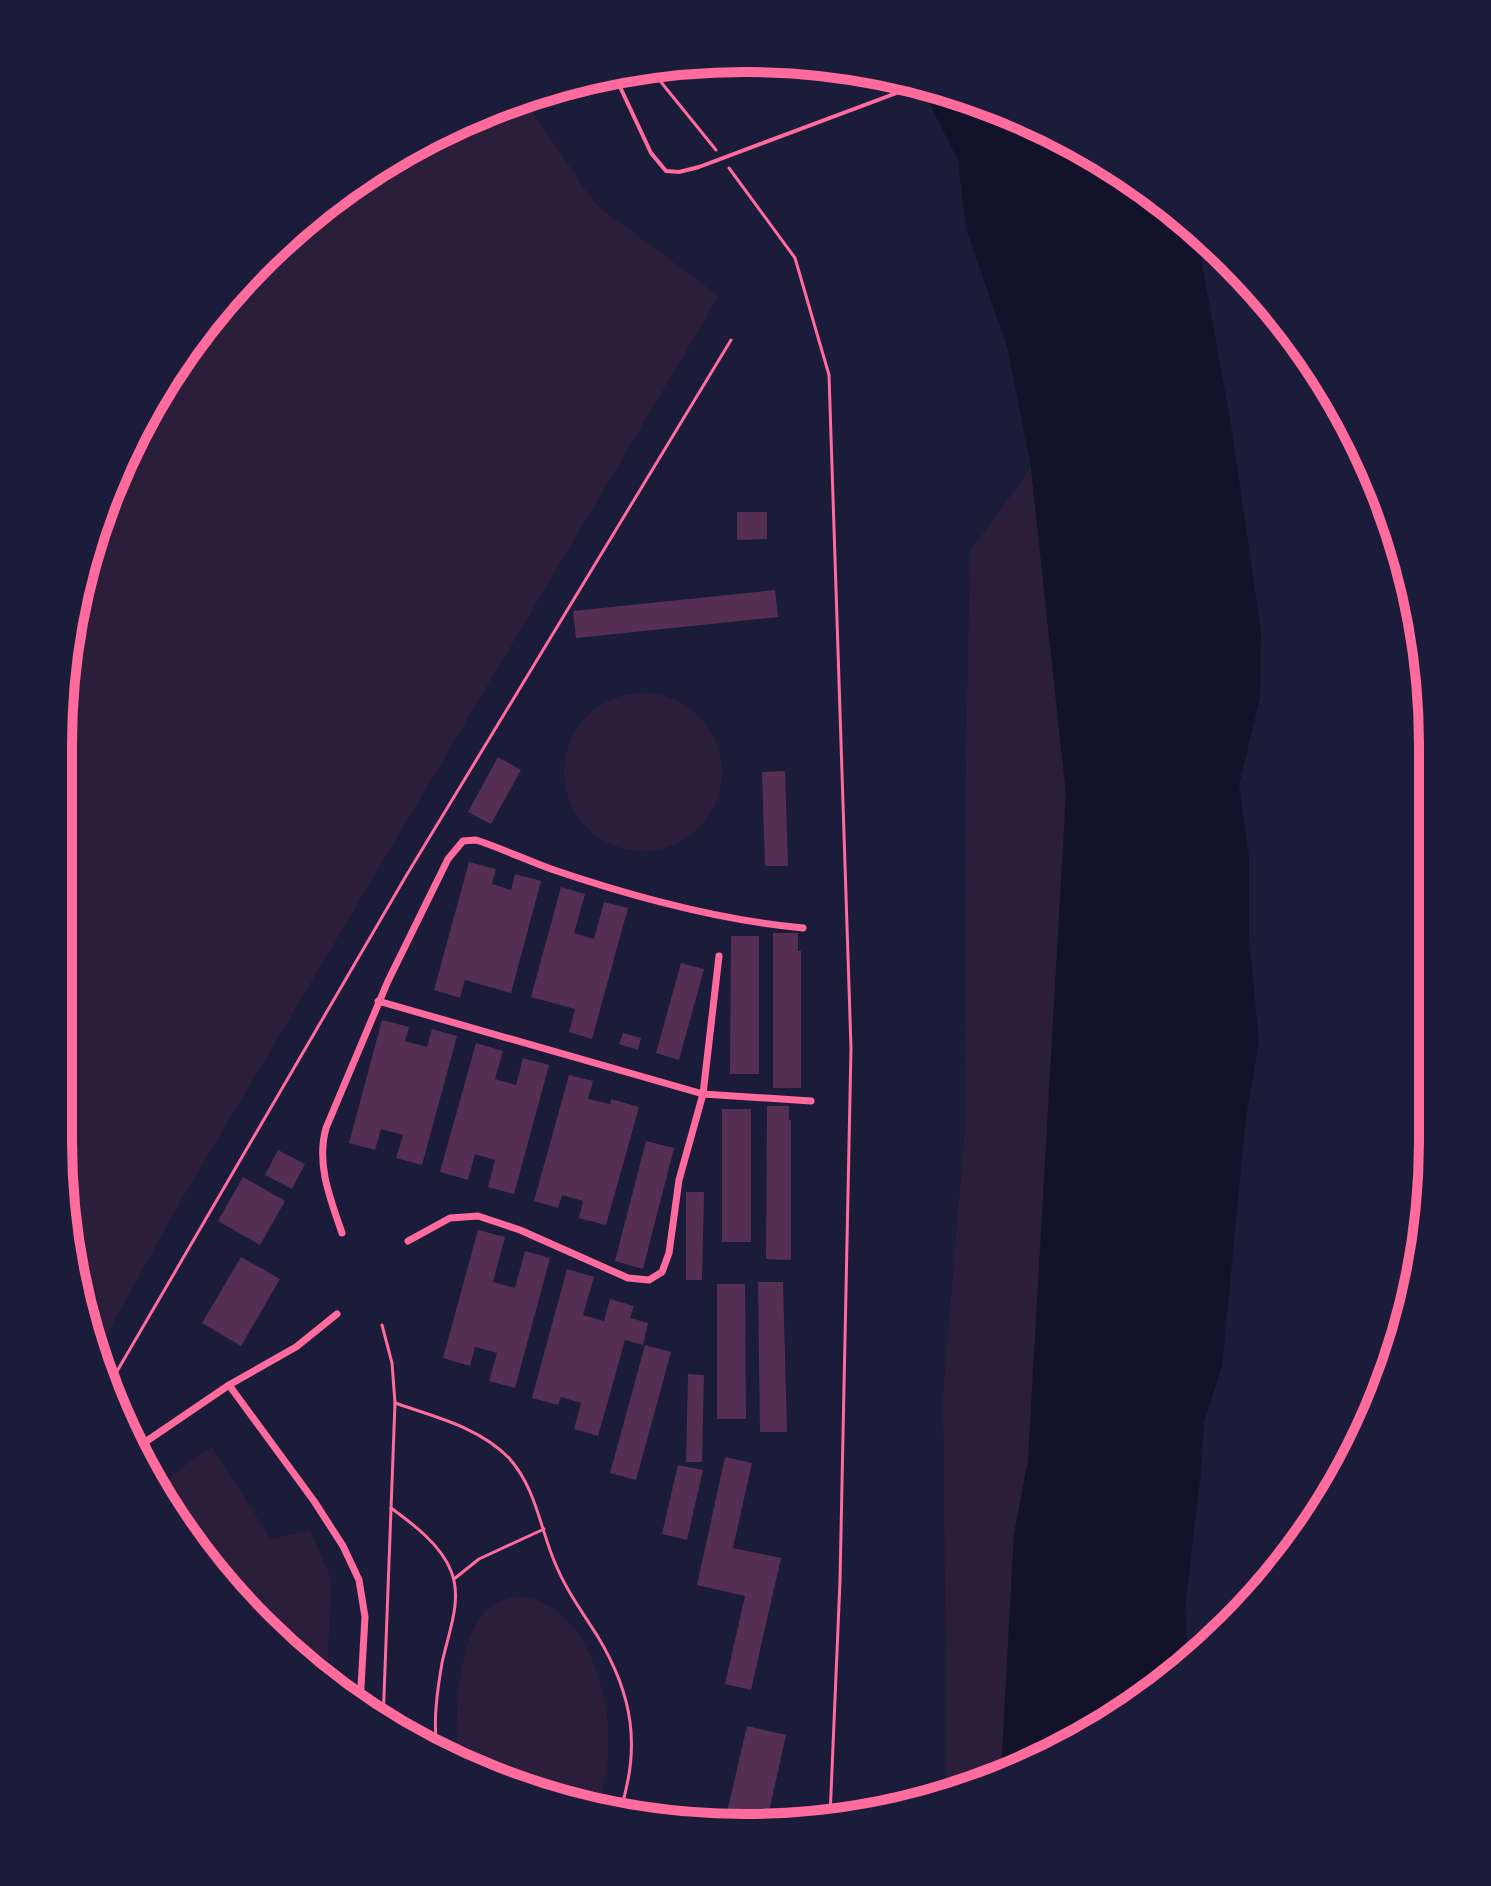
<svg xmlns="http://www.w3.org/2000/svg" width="1491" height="1886" font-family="'Public Sans',sans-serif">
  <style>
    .green { fill: #2a1e3b }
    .water { fill: #12122b }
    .building { fill: #542f53 }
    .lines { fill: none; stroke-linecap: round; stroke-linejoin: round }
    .path { stroke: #ff6b9d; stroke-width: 3 }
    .service { stroke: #ff6b9d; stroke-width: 4 }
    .minor { stroke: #ff6b9d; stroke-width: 7 }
    .rim { fill: none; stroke: #ff6b9d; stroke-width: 10 }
  </style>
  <rect width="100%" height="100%" fill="#1b1b3a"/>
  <g class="green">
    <path d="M522,96L595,204L719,296L178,1206L96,1354L81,1318L58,1140L59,701L95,524L150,402L228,293L402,150Z"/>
    <path d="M1031,468L1066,794L1028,1462L1014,1534L1001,1773L947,1795L943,1395L965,1128L966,754L970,551Z"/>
    <circle cx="643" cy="772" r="79"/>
    <path d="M212,1447L271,1539L310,1530L331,1578L327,1679L259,1626L153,1488Z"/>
    <path d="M517,1597C600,1598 629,1750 594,1808L567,1804L458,1759C454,1720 457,1643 484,1613C493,1603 504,1599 517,1597Z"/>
  </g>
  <path class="water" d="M918,81L1050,129L1164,200L1196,230L1231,425L1261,631L1260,698L1239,785L1249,857V936L1259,1043L1246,1117L1222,1366L1204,1422L1201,1471L1186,1600L1187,1666L1089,1736L1001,1773L1014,1534L1028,1461L1066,794L1031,468L1007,346L966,229L958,160Z"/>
  <g class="building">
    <path d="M737,512H767V539L737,540Z"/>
    <path d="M775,590L778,617L576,638L573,611Z"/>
    <path d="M498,757L521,770L491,824L468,812Z"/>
    <path d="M785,771L788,866H765L762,772Z"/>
    <path d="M469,862L496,869L492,884L511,890L515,874L541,881L511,993L465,980L460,998L434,990Z"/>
    <path d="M561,887L585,894L574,933L594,939L604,902L628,908L592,1039L569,1032L575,1009L531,997Z"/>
    <path d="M773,933H798V951H801V1088H773Z"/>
    <path d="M731,936H759V1074H730Z"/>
    <path d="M681,963L704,969L679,1060L656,1053Z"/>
    <path d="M382,1020L409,1027L405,1041L427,1047L432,1029L457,1036L422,1165L396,1158L403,1135L381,1129L375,1150L349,1143Z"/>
    <path d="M623,1033L641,1038L638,1050L619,1044Z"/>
    <path d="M476,1043L503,1051L495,1079L516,1085L523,1058L549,1065L514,1194L488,1187L495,1160L475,1154L468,1180L440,1172Z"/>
    <path d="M569,1075L593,1081L588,1099L610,1104L611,1099L639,1107L606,1225L579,1218L583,1201L562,1195L558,1208L534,1201Z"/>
    <path d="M767,1106H789V1120H791V1260L766,1259Z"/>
    <rect x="722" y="1109" width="29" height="133"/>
    <path d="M646,1141L674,1148L643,1269L615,1261Z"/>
    <path d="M278,1150L305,1164L292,1189L265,1175Z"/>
    <path d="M243,1177L285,1201L260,1245L218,1221Z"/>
    <path d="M686,1192H704L702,1280H686Z"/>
    <path d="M478,1230L505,1237L493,1282L515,1288L525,1251L550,1258L515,1388L489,1381L497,1353L475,1347L470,1366L443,1358Z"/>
    <path d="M241,1257L280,1279L241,1346L202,1323Z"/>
    <path d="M567,1269L594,1277L583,1315L604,1321L610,1299L634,1306L630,1318L648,1323L643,1345L625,1340L598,1436L574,1429L581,1403L561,1397L558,1405L532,1398Z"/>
    <path d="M758,1282H783L787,1432H760Z"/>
    <path d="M717,1284H745L746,1419H717Z"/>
    <path d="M645,1345L671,1352L636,1480L610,1473Z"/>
    <path d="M688,1374L704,1375L702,1462H686Z"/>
    <path d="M725,1457L752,1463L733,1548L781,1558L751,1690L725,1684L745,1596L697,1585Z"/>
    <path d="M678,1465L703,1470L687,1540L662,1534Z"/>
    <path d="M747,1726L786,1735L766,1825L745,1828L724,1825Z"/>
  </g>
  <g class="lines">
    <g class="path">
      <path d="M648,66L716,150"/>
      <path d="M729,168L795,258L829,375L851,1048L840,1581L830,1817"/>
      <path d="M382,1325L392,1363L395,1403L383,1722"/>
      <path d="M109,1385L406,876L731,340"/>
      <path d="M395,1403C435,1417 479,1427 509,1458C536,1488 540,1528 555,1563C566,1590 583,1613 598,1637C633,1695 641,1747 620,1811"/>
      <path d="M391,1508C413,1524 441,1545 451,1571C463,1600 448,1634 442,1663C437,1692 433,1721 437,1750"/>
      <path d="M454,1579L479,1559L544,1529"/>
    </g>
    <path class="service" d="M614,74L651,153L666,171L679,172L699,167L926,82"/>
    <g class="minor">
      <path d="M1420,645L1430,1174"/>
      <path d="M378,1001L703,1094L811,1101"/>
      <path d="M342,1233C330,1198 316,1164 326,1128L388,981L448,859L463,841L476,840C501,848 526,860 551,869C633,897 717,920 803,928"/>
      <path d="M408,1241L450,1218L478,1216L520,1230L628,1278L649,1280L662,1272L669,1253L679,1180L703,1094L719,956"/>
      <path d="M229,1385L314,1501L343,1546L359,1580L365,1617L360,1704"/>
      <path d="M135,1449L229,1385L296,1347L337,1314"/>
    </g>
  </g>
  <path d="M0 0H1491V1886H0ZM745 72H746A673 673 0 0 1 1419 745V1141A673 673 0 0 1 746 1814H745A673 673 0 0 1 72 1141V745A673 673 0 0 1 745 72Z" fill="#1b1b3a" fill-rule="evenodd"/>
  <path class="rim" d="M745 72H746A673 673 0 0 1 1419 745V1141A673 673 0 0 1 746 1814H745A673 673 0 0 1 72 1141V745A673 673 0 0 1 745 72Z"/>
</svg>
